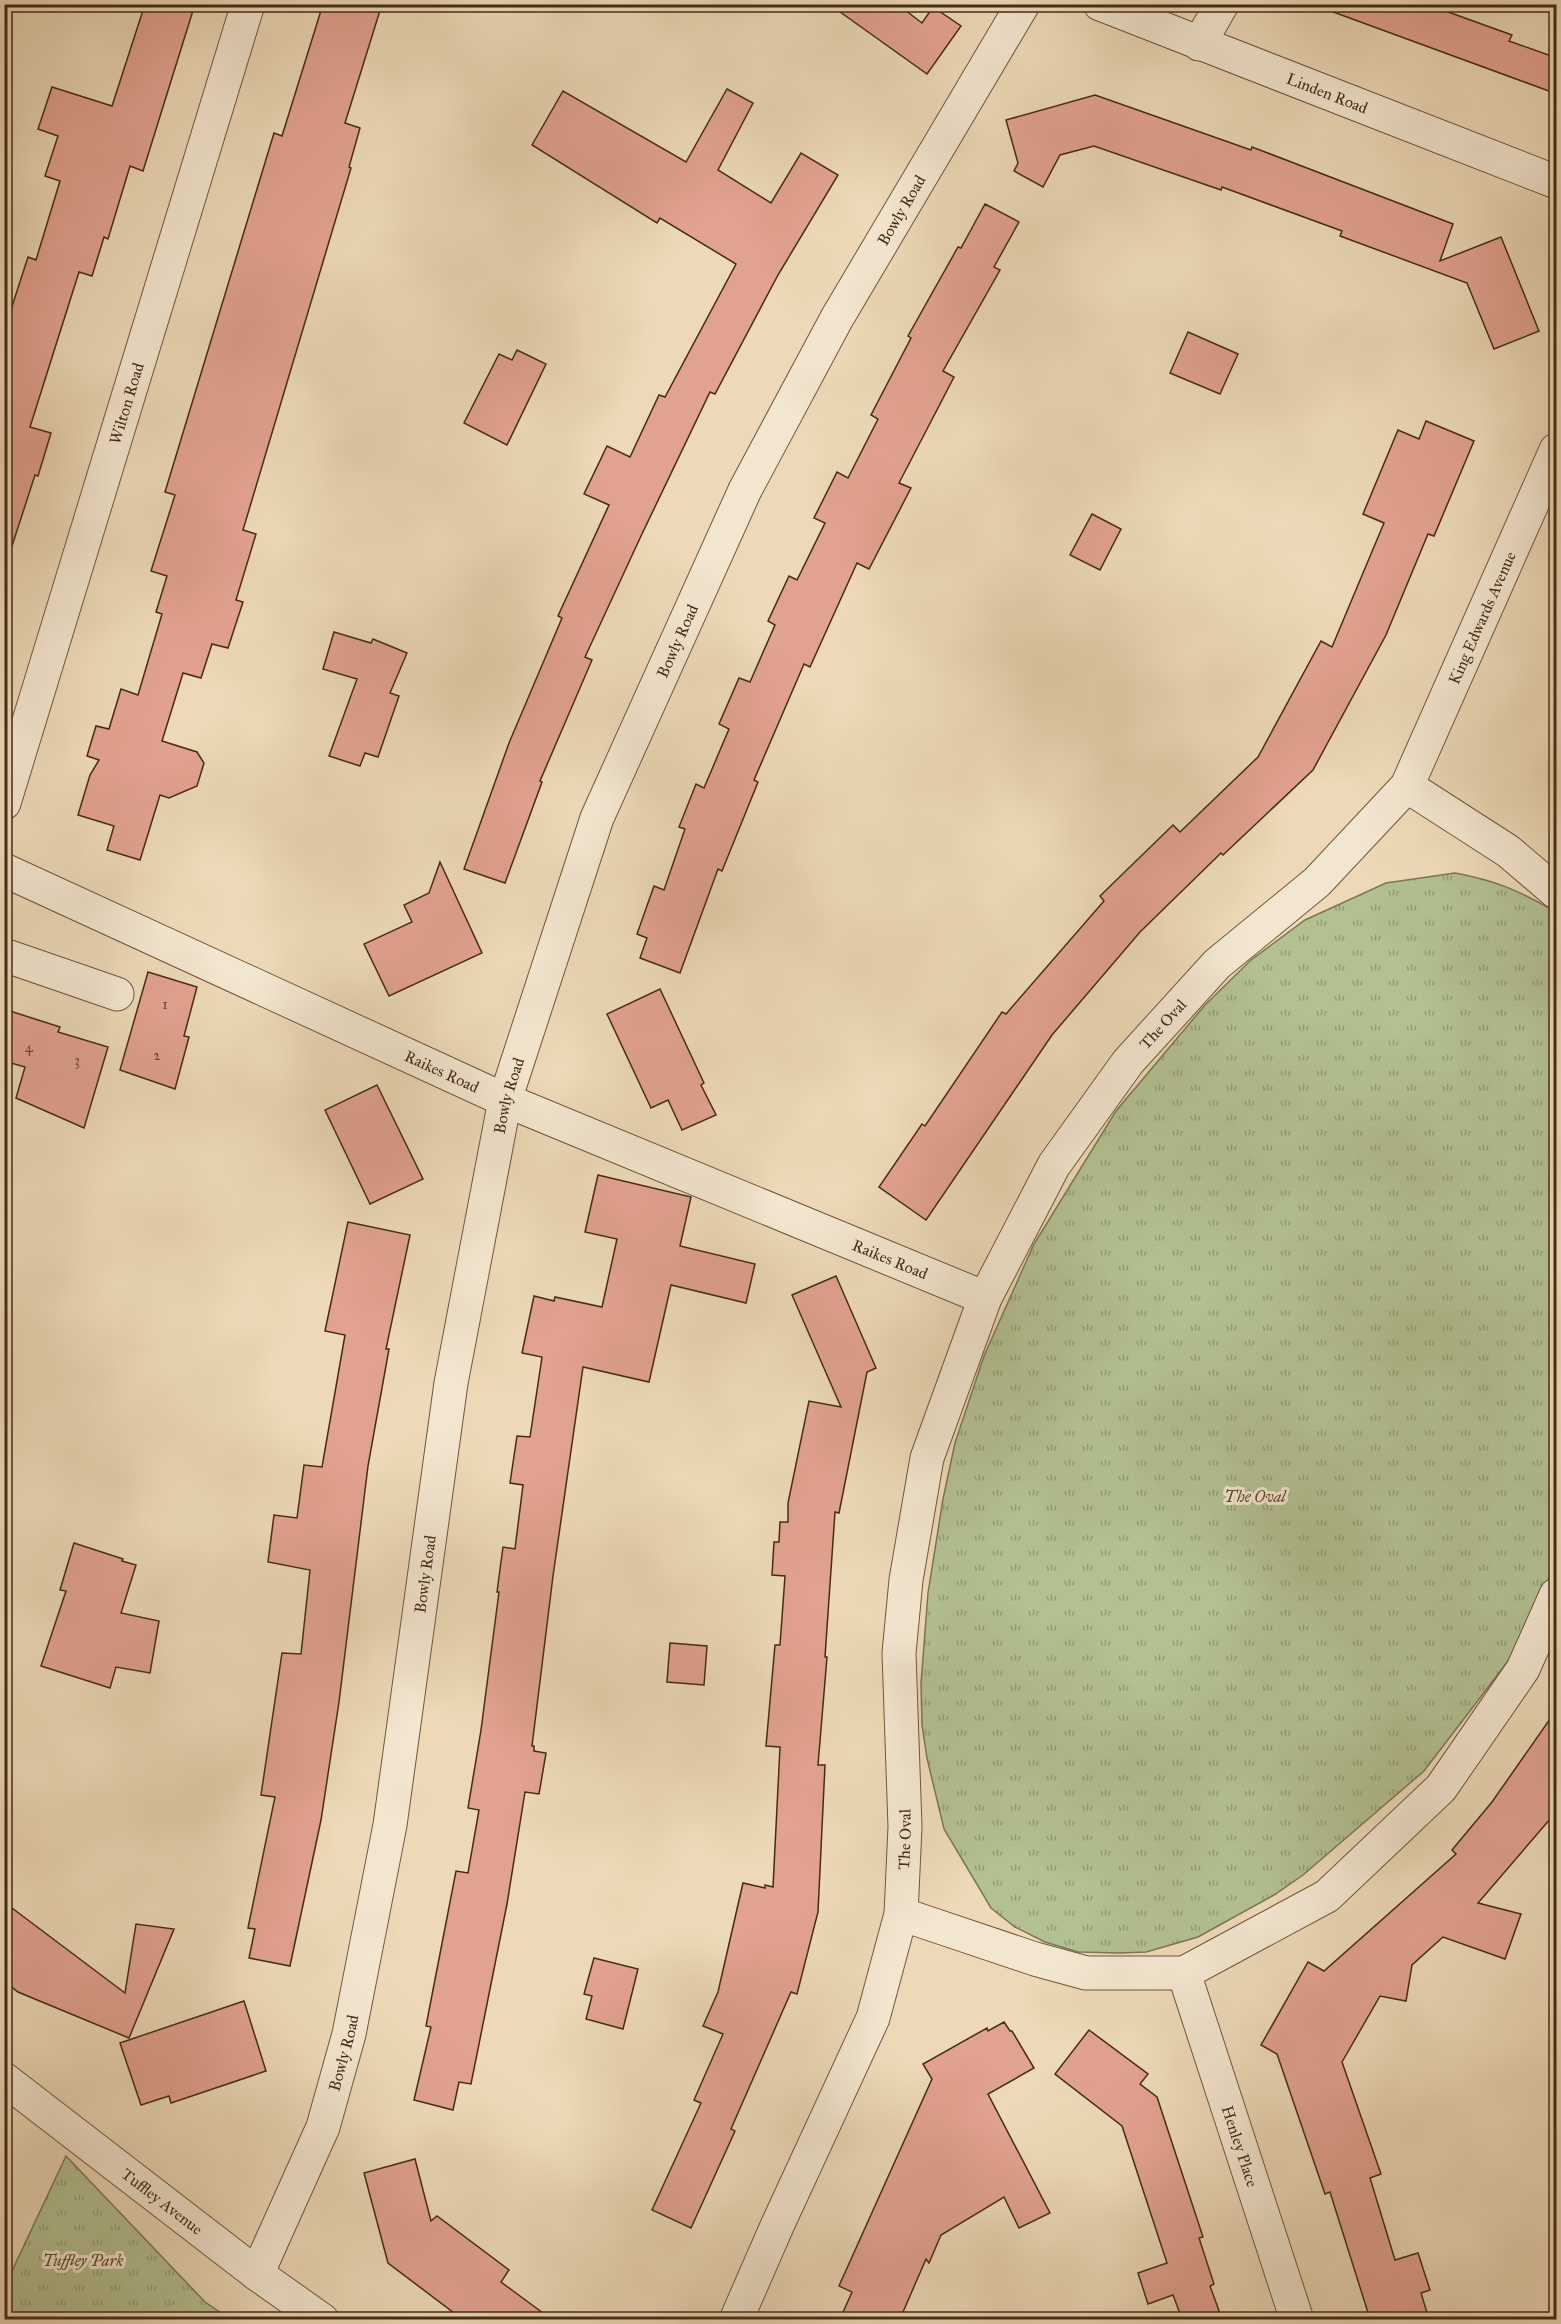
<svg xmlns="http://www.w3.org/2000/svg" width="1561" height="2324" font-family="'IM FELL Great Primer',serif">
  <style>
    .park { fill: url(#park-tufts); stroke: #7c7654; stroke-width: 1.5 }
    .building { fill: #e2a290; stroke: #452b16; stroke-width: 1.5 }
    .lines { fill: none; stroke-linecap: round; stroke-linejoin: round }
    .minor-casing { stroke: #6f563e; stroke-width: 35 }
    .minor { stroke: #f3e6d0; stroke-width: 33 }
    .labels { text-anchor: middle; stroke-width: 6; stroke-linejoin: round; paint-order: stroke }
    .number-label { font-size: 14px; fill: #6c4934 }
    .street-label { font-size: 16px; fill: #452b16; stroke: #f3e6d0 }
    .park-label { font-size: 16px; font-style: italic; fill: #5b492f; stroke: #f3e6d0 }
  </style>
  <defs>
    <pattern id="park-tufts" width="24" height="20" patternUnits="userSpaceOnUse" patternTransform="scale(1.5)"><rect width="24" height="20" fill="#b3c092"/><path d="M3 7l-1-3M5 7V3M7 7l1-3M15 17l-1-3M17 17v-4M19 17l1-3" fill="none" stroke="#939c76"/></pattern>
  </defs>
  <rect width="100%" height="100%" fill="#edd9b7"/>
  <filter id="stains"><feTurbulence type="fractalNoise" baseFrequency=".00333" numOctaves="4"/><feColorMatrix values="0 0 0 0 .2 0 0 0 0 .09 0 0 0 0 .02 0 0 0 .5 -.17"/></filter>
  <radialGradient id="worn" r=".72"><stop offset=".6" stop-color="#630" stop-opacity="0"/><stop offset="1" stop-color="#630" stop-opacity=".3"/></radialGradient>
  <g class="park">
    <path d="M1455,873C1498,881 1519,891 1556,912V1563L1515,1652L1424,1771L1303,1875L1274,1895L1198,1937L1146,1952L1119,1953L1078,1952L1045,1942L1015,1927L991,1908L944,1829L927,1758L922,1725L921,1684L928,1593L943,1499L955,1443L984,1356L1034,1244L1116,1111L1205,1005L1251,960L1305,920L1386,883Z"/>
    <path d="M66,2156L205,2302L230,2319H5V2286Z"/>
  </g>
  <g class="building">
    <path d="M145,4H195L143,171L130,166L108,239L104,237L92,276L79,272L30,427L51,433L38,476L35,475L12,546L4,545V331L28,257L36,260L60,181L45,176L58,136L38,129L52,87L112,106Z"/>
    <path d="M323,4H382L345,123L360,128L349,167L351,168L243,530L256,534L236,600L243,602L228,648L212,644L201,678L183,673L162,741L197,752L204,763L197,786L169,798L160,795L140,860L107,850L114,826L78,815L90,775L99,760L87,756L96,726L109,729L121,689L138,695L162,614L156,612L167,576L151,571L175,495L165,492L274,133L282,136Z"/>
    <path d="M829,4H897L922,23L933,7L961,26L927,74Z"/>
    <path d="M1326,4H1426L1512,35L1509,41L1557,58V94L1325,9Z"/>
    <path d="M727,89L753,103L718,170L771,203L801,153L838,175L778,275L715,394L710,392L641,536L585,657L592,660L540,781L542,782L505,883L464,869L509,743L562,618L558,616L609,505L584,494L607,446L630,457L659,395L665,397L736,264L660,218L657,223L532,145L563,91L686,162Z"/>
    <path d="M1095,95L1251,150L1252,147L1453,224L1440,261L1501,237L1539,331L1494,349L1467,283L1340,236L1342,231L1222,187L1221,190L1094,146L1060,155L1043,187L1014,171L1018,163L1006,120Z"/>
    <path d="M985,204L1019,222L994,267L1000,270L943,371L954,377L899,483L911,488L869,569L857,563L810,667L804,664L754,780L758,782L722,871L718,869L680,973L640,958L647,938L637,934L654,886L664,890L685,829L679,827L696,784L704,788L729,729L719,724L739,678L750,682L775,625L768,621L789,576L797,580L825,523L814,518L837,472L848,478L878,419L871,415L911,338L908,336L958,247L961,248Z"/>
    <path d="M1188,332L1238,354L1220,394L1170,373Z"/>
    <path d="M517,350L546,364L507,445L464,423L499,354L512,360Z"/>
    <path d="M1426,421L1474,441L1434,536L1428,534L1386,635L1313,770L1223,855L1221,853L1140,932L1052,1035L926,1220L879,1187L922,1124L925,1126L1002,1012L1006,1014L1104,901L1100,896L1173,825L1180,832L1258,757L1321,641L1332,647L1384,523L1363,514L1398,430L1419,439Z"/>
    <path d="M1092,514L1121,529L1100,570L1070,555Z"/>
    <path d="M334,632L371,643L373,639L407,653L390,693L399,696L378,757L365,753L360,766L329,756L357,679L323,669Z"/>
    <path d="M440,862L482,953L389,996L364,944L412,922L404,905L429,893Z"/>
    <path d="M148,972L197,987L184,1036L189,1037L175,1089L120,1070Z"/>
    <path d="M660,989L704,1083L701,1085L716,1115L682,1130L668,1100L651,1108L607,1014Z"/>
    <path d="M10,1011L60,1027L58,1032L108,1047L84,1128L16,1098L25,1067L4,1061V1031Z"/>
    <path d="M377,1085L423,1179L370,1204L325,1110Z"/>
    <path d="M598,1175L691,1197L680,1246L755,1264L746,1303L671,1285L649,1382L583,1367L553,1576L532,1746H534V1751L546,1753L539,1794L525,1792L507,1904L471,2084L459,2082L453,2110L414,2100L431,2027L426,2026L456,1871L468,1873L479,1810L468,1808L481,1730L499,1592H497L503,1547L515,1549L523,1485L510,1483L517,1436L530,1437L542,1357L522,1353L534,1296L554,1301L555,1297L602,1307L617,1239L585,1232Z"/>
    <path d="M348,1222L410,1235L386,1349H389L368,1466L339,1702L321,1820L290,1966L249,1958L255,1929L248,1928L275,1797L261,1795L282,1653L301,1654L310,1570L268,1562L274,1515L297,1518L304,1465L322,1467L345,1335L325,1331Z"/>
    <path d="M836,1276L876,1368L867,1372L839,1513L835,1512L825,1657H827L818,1765H825L818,1912L797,1994L791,1992L731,2129L735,2131L691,2228L652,2210L701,2103L694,2100L723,2034L703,2026L718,1992L743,1883L765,1888V1885L773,1887L780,1747L766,1746L775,1645H780L785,1576L772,1575L774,1542H779L780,1522H788V1503L809,1401L841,1407L792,1295Z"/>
    <path d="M74,1543L123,1559L122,1561L136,1565L121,1613L159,1621L150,1673L116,1667L110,1688L41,1666L66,1591L60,1590Z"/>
    <path d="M670,1643L707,1646L704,1685L667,1682Z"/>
    <path d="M1557,1709V1811L1478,1903L1521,1914L1505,1959L1443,1937L1412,1965L1406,2001L1380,1996L1342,2062L1381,2174L1370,2178L1395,2260L1418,2253L1430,2290L1421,2293L1429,2319H1370L1330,2192L1325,2194L1277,2054L1261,2045L1308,1962L1324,1971L1456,1854L1452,1850L1492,1802Z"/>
    <path d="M4,1902L125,1993L136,1924L174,1929L129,2038L18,1992L4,1981Z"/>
    <path d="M594,1958L638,1969L623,2029L586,2019L592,1996L584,1994Z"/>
    <path d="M244,2001L266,2071L171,2103L169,2096L141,2105L120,2043Z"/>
    <path d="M1004,2022L1010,2031H1012L1034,2068L988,2094L1050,2213L1019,2228L1004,2197L941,2235L929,2263L926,2259L900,2319H840L852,2292L839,2286L932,2079L923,2064L987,2028L988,2031Z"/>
    <path d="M1089,2030L1148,2074L1140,2084L1157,2097L1203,2237L1199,2238L1214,2284L1210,2286L1222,2319H1182L1173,2295L1148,2304L1138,2273L1167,2263L1122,2126L1055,2074Z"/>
    <path d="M415,2159L431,2221L437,2216L509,2270L501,2282L551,2319H462L388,2263L364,2173Z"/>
  </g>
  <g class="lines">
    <g class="minor-casing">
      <g id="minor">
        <path id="s1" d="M1100,4L1556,182"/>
        <path d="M1199,44L1222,4"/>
        <path d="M1407,786L1508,851L1556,892"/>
        <path id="s2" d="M4,803L248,4"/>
        <path id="s3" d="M4,870L505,1100L985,1298"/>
        <path d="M4,955L117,994"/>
        <path d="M901,1914L1035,1959L1086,1973H1184L1327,1896L1441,1788L1523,1669L1556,1595"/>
        <path id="s4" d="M1184,1973L1297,2320"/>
        <path id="s5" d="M4,2079L257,2274L322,2320"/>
        <path id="s6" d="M257,2274L323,2127L349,2034L390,1825L451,1383L505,1100L597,818L745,490L837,318L1023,4"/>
        <path id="s7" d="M736,2320L777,2226L873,2018L901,1914L905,1827L899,1653L906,1580L927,1458L985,1298L1054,1165L1128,1062L1217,964L1317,882L1407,786L1556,450"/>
      </g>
    </g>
    <use href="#minor" class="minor"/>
  </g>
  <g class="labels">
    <g class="number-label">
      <text x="165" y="1009">1</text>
      <text x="29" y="1052">4</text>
      <text x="157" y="1060">2</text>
      <text x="77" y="1065">3</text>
    </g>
    <g class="street-label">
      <text dy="6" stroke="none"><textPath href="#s1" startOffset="244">Linden Road</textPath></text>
      <text dy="6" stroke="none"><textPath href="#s6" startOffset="2182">Bowly Road</textPath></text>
      <text dy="6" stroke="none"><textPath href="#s2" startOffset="418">Wilton Road</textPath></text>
      <text dy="6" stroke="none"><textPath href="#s7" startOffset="1922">King Edwards Avenue</textPath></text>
      <text dy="6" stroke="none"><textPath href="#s6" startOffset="1696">Bowly Road</textPath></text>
      <text dy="6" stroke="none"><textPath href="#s7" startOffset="1396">The Oval</textPath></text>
      <text dy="6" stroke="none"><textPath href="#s3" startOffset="482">Raikes Road</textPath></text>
      <text dy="6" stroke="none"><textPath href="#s6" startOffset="1210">Bowly Road</textPath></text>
      <text dy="6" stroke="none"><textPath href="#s3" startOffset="968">Raikes Road</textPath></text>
      <text dy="6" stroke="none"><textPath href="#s6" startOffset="724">Bowly Road</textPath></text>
      <text dy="6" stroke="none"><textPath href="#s7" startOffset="514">The Oval</textPath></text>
      <text dy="6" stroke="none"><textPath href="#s6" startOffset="238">Bowly Road</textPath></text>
      <text dy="6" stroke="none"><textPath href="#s4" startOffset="182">Henley Place</textPath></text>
      <text dy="6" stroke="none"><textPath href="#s5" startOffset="200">Tuffley Avenue</textPath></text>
    </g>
    <g class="park-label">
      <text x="1255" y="1502">The Oval</text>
      <text x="83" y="2266">Tuffley Park</text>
    </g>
  </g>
  <rect width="1561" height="2324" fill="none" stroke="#edd9b7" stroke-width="24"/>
  <rect x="6" y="6" width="1549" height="2312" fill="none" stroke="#452b16" stroke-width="3"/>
  <rect x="12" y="12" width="1537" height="2300" fill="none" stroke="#452b16" stroke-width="1.5"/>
  <rect width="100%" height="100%" filter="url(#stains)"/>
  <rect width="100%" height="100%" fill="url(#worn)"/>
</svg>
